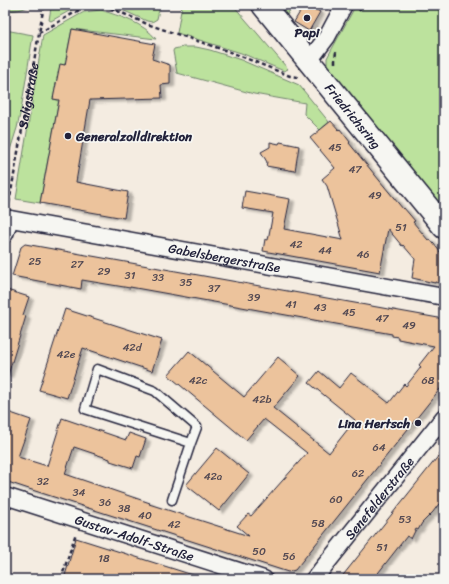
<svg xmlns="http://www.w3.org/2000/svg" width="449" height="584" font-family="Sriracha,sans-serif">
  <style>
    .green { fill: #bce29d; stroke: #6f826c }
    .building { fill: #ecc39c; stroke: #22223b; filter: url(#shadow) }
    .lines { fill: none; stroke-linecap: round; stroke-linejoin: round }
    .lane-casing { stroke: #22223b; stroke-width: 11 }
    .street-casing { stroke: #22223b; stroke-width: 19 }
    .secondary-casing { stroke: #22223b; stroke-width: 25 }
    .path { stroke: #22223b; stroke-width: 2.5; stroke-dasharray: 4 3; stroke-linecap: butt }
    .lane { stroke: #f6f6f2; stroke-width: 8 }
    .street { stroke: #f6f6f2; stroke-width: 16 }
    .secondary { stroke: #f6f6f2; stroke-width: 22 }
    .poi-dot { fill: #22223b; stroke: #f6f6f2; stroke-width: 1.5 }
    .labels { text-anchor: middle; stroke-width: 3.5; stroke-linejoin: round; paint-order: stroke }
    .number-label { font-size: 11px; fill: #544a53 }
    .poi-label { font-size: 13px; font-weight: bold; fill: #22223b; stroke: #f6f6f2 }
    .street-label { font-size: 13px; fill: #22223b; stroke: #f6f6f2 }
  </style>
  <defs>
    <filter id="shadow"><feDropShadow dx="4.5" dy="2.5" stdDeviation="1" flood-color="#0004"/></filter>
  </defs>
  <rect width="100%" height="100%" fill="#f4ece1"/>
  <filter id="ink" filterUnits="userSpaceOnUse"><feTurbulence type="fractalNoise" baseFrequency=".025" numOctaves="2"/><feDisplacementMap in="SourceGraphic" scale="8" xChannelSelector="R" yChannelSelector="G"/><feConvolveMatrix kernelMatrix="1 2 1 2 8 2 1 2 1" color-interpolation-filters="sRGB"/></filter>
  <g filter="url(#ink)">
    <g class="green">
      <path d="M5,5H31C23,10 14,11 5,10Z"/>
      <path d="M55,5H80L51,21L49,20L51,8L54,9Z"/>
      <path d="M111,5H160L157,19L152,22L147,21Z"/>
      <path d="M182,5H233L288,69L284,71L241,53L177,33Z"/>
      <path d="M279,5H293L287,15Z"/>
      <path d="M356,5H444V214L327,66V58Z"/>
      <path d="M101,10C119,16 144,23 156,39L72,29L65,65H60L53,99L59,100L40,203L16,199L43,35L84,12Z"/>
      <path d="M5,30L33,35L21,110L17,128L5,166Z"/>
      <path d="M183,47H196L210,50L241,60L299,85L329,122L320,130L304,114L305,103L254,94L177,73L173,51L174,49Z"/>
    </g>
    <g class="building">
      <path d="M304,5H309L320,12L309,31L294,22Z"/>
      <path d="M72,29L155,44L152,59L170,65V84L161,85L162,98L90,100L76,182L128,192L124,218L40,203L59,100L53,99L60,64L65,65Z"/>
      <path d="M331,121L339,130L340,129L350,142L349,143L375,175L403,209L404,208L415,221L413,222L428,240L430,239L444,257V277L441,283L435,282V283L412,278L415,259L403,245L402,246L388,229L380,272L263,251L265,239L268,240L273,213L242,208L245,191L290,199L284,229L343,240L327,186L322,179L335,168L310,138Z"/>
      <path d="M270,142L279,144L280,142L299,146L295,171L266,166L267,162L261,152L270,147Z"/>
      <path d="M25,244L444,319V384L295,570L288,572L29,489L5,481V411L31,420L18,457L47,466L62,418L126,440L129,433L146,439L140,457L137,456L133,468L110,461V459L74,447L65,474L150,503L149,504L249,536L237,526L248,514L251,516L307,453L264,419L246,440L168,375L189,351L244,397L278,357L300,376L273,408L329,453L355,420L309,383L319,371L339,388L351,373L389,403L404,384L406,386L421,367L419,365L434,346L398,339V337L392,336V334L130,287V288L82,280L81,289L12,276L21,247Z"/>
      <path d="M7,290L29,297L23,315L26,316L8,375L5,374V297Z"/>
      <path d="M65,309L162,340L152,371L83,348L67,398L39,390Z"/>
      <path d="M217,448L249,474L219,511L186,485Z"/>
      <path d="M444,449V497L433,512L422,523L418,530L416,529L411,539L407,536L375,577H371L370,579H340Z"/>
      <path d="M76,538L196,576L195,579H64Z"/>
    </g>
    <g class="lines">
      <g class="lane-casing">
        <path id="lane" d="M172,500L191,443L85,409L97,369L155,391L197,427L191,443"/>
      </g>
      <g class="street-casing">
        <g id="street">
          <path d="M309,61L327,37L344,5"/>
          <path id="s2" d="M5,218L444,297"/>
          <path d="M5,234L10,219"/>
          <path id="s3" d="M5,496L264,579"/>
          <path id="s4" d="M314,579L444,417"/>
        </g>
      </g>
      <g class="secondary-casing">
        <g id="secondary">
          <path id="s5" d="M263,5L444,227"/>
        </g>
      </g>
      <g class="path">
        <path d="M104,5L147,24L233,53L290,76L298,77"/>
        <path d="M433,5L444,9"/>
        <path d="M359,11L363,5"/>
        <path d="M39,33L88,5"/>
        <path d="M335,63V59L336,52"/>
        <path id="s1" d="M9,203L44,5"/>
        <path d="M61,579L76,533"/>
      </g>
      <use href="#lane" class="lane"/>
      <use href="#street" class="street"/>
      <use href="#secondary" class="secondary"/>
    </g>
  </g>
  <g class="poi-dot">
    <circle cx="307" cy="18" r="4"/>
    <circle cx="68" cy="136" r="4"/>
    <circle cx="418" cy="423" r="4"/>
  </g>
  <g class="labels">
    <g class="number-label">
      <text x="335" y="151">45</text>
      <text x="355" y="173">47</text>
      <text x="375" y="199">49</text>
      <text x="401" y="231">51</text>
      <text x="296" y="248">42</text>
      <text x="325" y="254">44</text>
      <text x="363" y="258">46</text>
      <text x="35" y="265">25</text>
      <text x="77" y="268">27</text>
      <text x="104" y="275">29</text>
      <text x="130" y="279">31</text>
      <text x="158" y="281">33</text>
      <text x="186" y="286">35</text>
      <text x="214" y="292">37</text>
      <text x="254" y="301">39</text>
      <text x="291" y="308">41</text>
      <text x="320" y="311">43</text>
      <text x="349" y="316">45</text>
      <text x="382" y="322">47</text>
      <text x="409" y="329">49</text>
      <text x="132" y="351">42d</text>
      <text x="66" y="358">42e</text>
      <text x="198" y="384">42c</text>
      <text x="428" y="384">68</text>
      <text x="262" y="403">42b</text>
      <text x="379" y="451">64</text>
      <text x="358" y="477">62</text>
      <text x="213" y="480">42a</text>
      <text x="43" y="485">32</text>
      <text x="79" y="496">34</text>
      <text x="336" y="503">60</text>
      <text x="105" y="506">36</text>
      <text x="124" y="512">38</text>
      <text x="145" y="519">40</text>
      <text x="405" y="523">53</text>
      <text x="318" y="527">58</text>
      <text x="174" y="528">42</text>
      <text x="382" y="551">51</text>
      <text x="259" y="555">50</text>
      <text x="289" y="560">56</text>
      <text x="104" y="562">18</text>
    </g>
    <g class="poi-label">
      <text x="307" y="37">Papi</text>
      <text x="76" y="141" text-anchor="start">Generalzolldirektion</text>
      <text x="410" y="428" text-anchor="end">Lina Hertsch</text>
    </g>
    <g class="street-label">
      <text dy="5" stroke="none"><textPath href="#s1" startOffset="109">Saligstraße</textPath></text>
      <text dy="5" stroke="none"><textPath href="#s5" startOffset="143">Friedrichsring</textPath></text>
      <text dy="5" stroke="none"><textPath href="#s2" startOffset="223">Gabelsbergerstraße</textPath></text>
      <text dy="5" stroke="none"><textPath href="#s4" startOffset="104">Senefelderstraße</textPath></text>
      <text dy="5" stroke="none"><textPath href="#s3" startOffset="136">Gustav-Adolf-Straße</textPath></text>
    </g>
  </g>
  <rect width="449" height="584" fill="none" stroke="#f6f6f2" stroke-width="20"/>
  <rect x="10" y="10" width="429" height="564" fill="none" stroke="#22223b" stroke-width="1.5" filter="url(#ink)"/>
</svg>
